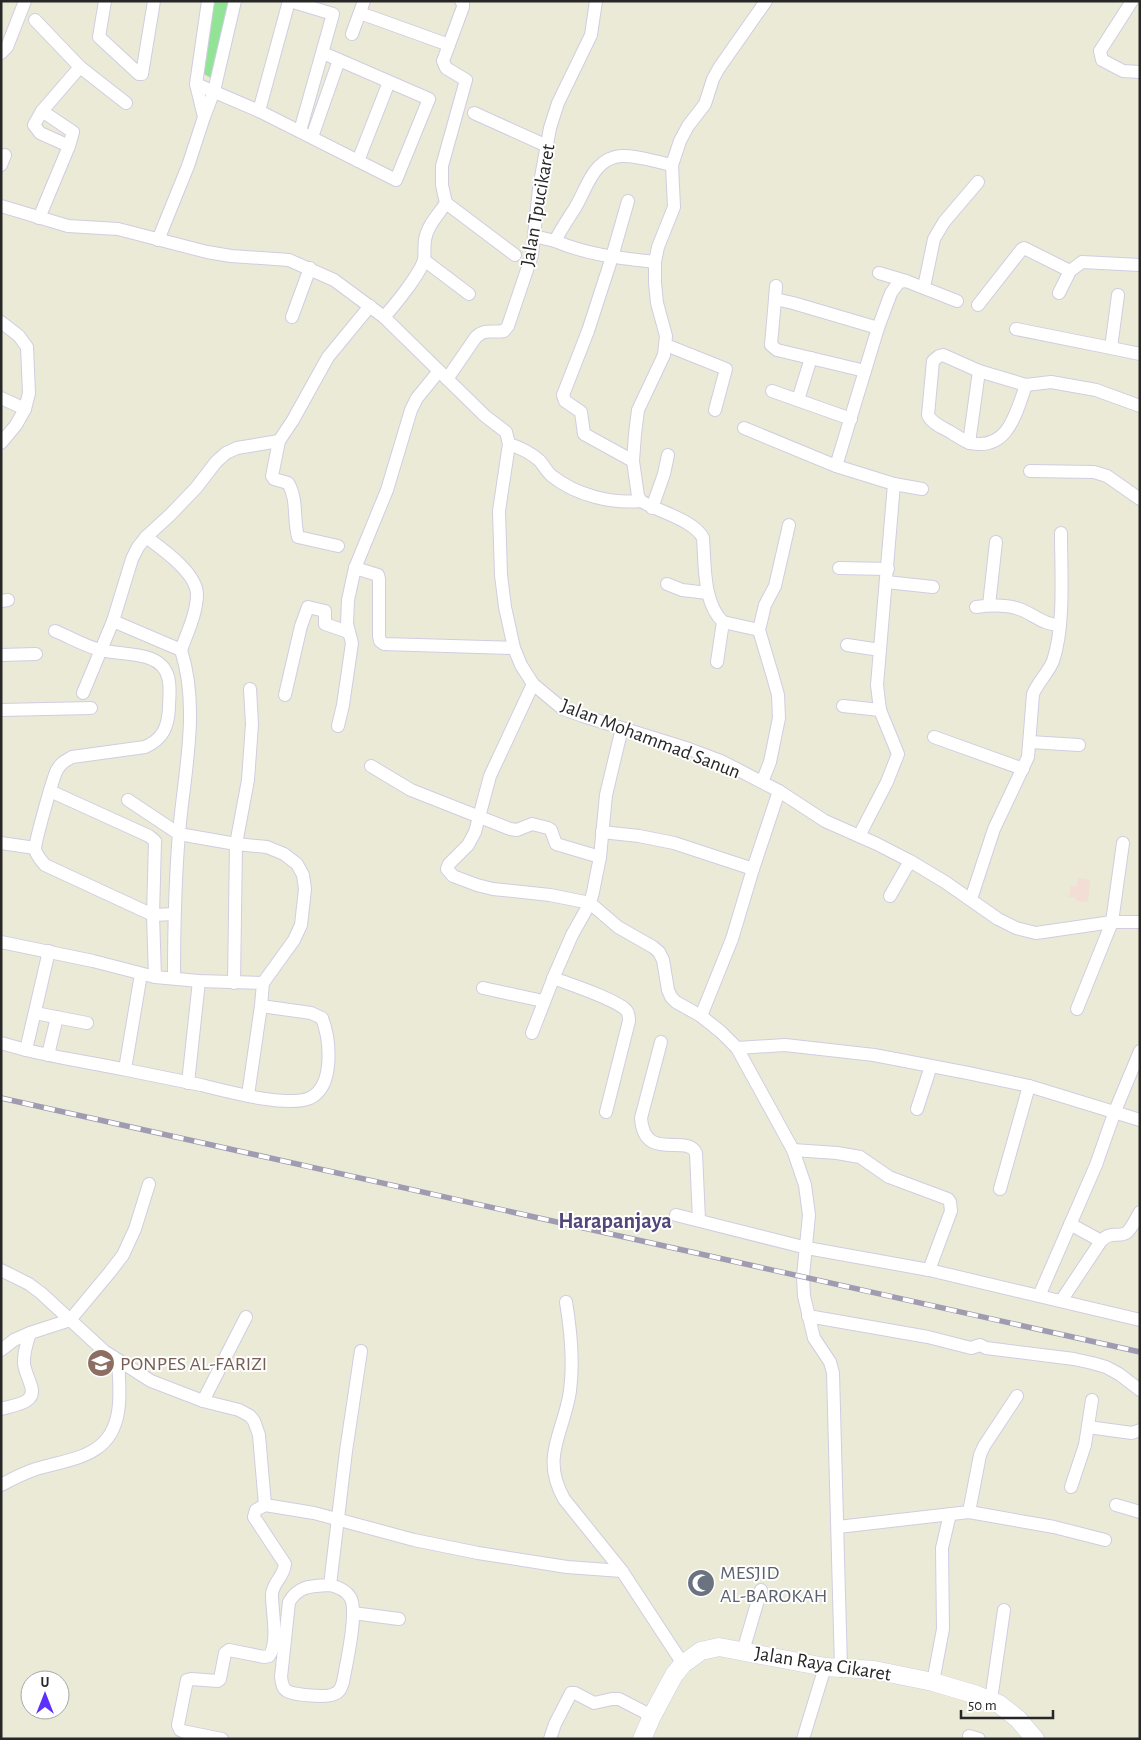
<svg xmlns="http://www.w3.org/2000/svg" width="1141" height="1740" font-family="'Alegreya Sans',sans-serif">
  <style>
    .medical { fill: #f2ded4 }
    .green { fill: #91e396 }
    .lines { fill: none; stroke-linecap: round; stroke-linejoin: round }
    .street-casing { stroke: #d1cde1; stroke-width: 14 }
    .secondary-casing { stroke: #d1cde1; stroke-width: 19 }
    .street { stroke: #fff; stroke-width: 12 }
    .secondary { stroke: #fff; stroke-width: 18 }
    .rail-casing { stroke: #a19bb2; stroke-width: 5.5 }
    .rail { stroke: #fff; stroke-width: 4; stroke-dasharray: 11; stroke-linecap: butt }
    .labels { text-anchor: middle; stroke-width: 4; stroke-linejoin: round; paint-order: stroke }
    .street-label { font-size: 20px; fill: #272727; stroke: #fff }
    .education-label { font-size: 20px; fill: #785e54; stroke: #fff; text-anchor: start }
    .worship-label { font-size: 20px; fill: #5b616d; stroke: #fff; text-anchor: start }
    .quarter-label { font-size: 22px; font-weight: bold; fill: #524778; stroke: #fff }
  </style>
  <rect width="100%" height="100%" fill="#eaead7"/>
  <path class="medical" d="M1078,878L1090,880L1088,902L1076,901V898L1069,897L1071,886H1077Z"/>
  <path class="green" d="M215,1H231L211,78L202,73L201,69Z"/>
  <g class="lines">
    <g class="street-casing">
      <g id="street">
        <path d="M105,1L99,37L139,74H142L154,1"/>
        <path d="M290,1L333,14L300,131"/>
        <path d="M1132,1L1100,51L1102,60L1123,71L1140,72"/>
        <path d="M360,13L449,45"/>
        <path d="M35,20L80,67L126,103"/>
        <path d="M352,34L364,1"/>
        <path d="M1,53L7,47L25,1"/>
        <path d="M196,84L259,111L396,180L429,99L323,53"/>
        <path d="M42,111L73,132L69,146"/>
        <path d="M259,111L289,1"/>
        <path d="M474,113L547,146"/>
        <path d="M204,117L214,91L235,1"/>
        <path d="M312,137L339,60"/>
        <path d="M358,161L389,82"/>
        <path d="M1,165L5,155"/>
        <path d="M628,201L612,257L588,331L563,395L565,401L581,412L584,434L633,461"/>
        <path d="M446,203L515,255"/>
        <path d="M1,206L68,226L118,229L207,252L231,256L289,260L334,280L384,317L485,416L506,432L509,444L499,511L501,575L505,607L514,648L521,665L533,684L563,709L583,716L689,749L721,761L779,791L825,821L877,844L910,861L945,882L998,919L1016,928L1036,933L1112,922H1140"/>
        <path d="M39,218L69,146L40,133L34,125L42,111L80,67"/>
        <path d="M534,236L555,241C561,229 568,219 575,208C586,190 592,163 615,157C629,153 657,162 672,165"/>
        <path d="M158,240L188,166L204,117L196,84L208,1"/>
        <path d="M555,241C588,255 619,258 655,262"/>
        <path d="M424,260L469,294"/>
        <path d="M879,273L906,281"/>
        <path d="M924,287L934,239L944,222L978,182"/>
        <path d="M1059,293L1070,271L1082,262L1140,265"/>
        <path d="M775,299L776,286"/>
        <path d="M978,305L1022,249L1024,248L1070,271"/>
        <path d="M292,317L310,268"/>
        <path d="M384,317C395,305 420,274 424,260C425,253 424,246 425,240C427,226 438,215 446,203L442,185V166L466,80L446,68L443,61L463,7V3L461,1"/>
        <path d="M1,322L19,336L27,347L29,393L25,409L16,425L1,443"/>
        <path d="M1016,329L1111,348L1118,295"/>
        <path d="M666,345L726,369L715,410"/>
        <path d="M1111,348L1140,354"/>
        <path d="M439,371L417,398L411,410L387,490L355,568L378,575L379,579V636L380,641L384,644L514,648"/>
        <path d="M865,371L777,350L771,345L775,299L793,303L878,328"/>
        <path d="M447,379L476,337C486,328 493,333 504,331L508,326L532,255L539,188L550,128L558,103L591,35L596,1"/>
        <path d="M1026,385C1016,413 1008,451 970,443C964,441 957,436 952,433C944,428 932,424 928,415L933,361L939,356L943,355L979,371L1026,385L1051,382L1096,390L1140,406"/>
        <path d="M772,391L851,419"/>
        <path d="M1,398L25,409"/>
        <path d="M798,400L811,358"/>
        <path d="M744,428L836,466L894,484L877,685L880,710L898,754L887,782L859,836"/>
        <path d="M279,441L272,476L274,479L288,483C298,499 293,519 298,537L338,546"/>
        <path d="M969,443L979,371"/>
        <path d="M509,444C521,448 531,453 540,461C544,466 547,472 552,476C576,495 611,504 641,501"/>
        <path d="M836,466L878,328L891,293L899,282L906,281L957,301"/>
        <path d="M1030,471L1094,472L1107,476L1140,499"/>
        <path d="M894,484L922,489"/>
        <path d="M652,508L664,474L668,455"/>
        <path d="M146,537C162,549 196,572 197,594C197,613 187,633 181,650"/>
        <path d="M839,568L888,569"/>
        <path d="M886,582L933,587"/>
        <path d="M667,584L682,590L708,593"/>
        <path d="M1,601L8,600"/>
        <path d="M989,605L996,542"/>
        <path d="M976,607C990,605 1005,604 1019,609C1034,614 1043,625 1060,625"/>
        <path d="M723,622L759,630"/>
        <path d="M55,631C70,637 86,647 101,650C123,656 161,650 168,677C171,686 169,698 169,708C168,727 163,739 145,747L72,757C65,761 61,763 57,770C53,777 35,842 35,849C36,855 41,860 45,865L153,915L174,914"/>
        <path d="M847,645L880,650"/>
        <path d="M1,655L36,654"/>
        <path d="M717,662L723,622C703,603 705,565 703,538C694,520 659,512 641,501L638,496L633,461L635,434L638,410L664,355L666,336L657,303L655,283V262L658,247L674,207L672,165L680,141L688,126L705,104L713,79L719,68L766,1"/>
        <path d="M533,684L490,776L475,832L468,845L449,864L447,869L453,876L477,885L493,889L550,895L590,903L618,927L653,947L659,952L663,960L668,990L671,997L676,1002L701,1016L721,1032L737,1048L793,1150L805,1185L809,1215L803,1276L804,1296L814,1338L830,1362L833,1373L841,1668"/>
        <path d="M83,693L113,621"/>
        <path d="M285,695L301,626L308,607L325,611V624L348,632"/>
        <path d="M843,706L880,710"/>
        <path d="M1,710L91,708"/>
        <path d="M338,726L343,705L352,643L347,624L348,600L355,568"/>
        <path d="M934,737L1023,769"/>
        <path d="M1030,742L1079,745"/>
        <path d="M371,766L411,790L510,829L517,830L532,824L548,828L551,830L556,844L600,857"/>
        <path d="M762,782L770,762L779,718L778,695L773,677L759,630L765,605L775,586L789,525"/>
        <path d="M50,791L149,836L155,841L153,915L155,977L199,981L263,983L261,1006L248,1095"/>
        <path d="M128,800L179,834L236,844L267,847L284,854L297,864L303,875L305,889L301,925L294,940L263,983"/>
        <path d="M602,832L639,836L674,843L753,869"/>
        <path d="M1,843L35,848"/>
        <path d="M890,896L910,861"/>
        <path d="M971,899L994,829L1028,757L1033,694C1038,682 1048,673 1053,661C1065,626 1061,571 1061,533"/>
        <path d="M1,942L93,961L155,977"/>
        <path d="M49,951L26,1050C59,1058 93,1063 127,1070C152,1075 176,1080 201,1085C226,1091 287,1108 310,1098C335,1086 330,1039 322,1018L311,1013L261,1006"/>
        <path d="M174,978C174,930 175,881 179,833C184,773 200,709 181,650L113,621L132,559L138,547L146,537L170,515L196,488L216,462L226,453L237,448L279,441L293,420L328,357L370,306"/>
        <path d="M553,978C569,984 615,999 626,1010C629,1013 629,1017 629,1021L606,1112"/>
        <path d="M234,983L236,844L248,780L252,724L250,689"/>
        <path d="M483,988L543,1001"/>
        <path d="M1077,1009L1112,922L1123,843"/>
        <path d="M35,1013L87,1023"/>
        <path d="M701,1016L732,939L753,869L779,791"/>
        <path d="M532,1033L555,974L572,935L590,903L593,892L600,857L606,795L622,728"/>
        <path d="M661,1042L641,1118C644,1163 687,1133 696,1153L699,1220"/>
        <path d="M1,1043L26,1050"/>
        <path d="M737,1048L785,1045L874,1055L968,1073L1029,1086L1140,1120"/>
        <path d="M48,1055L57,1017"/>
        <path d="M125,1069L141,974"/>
        <path d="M188,1083L199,981"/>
        <path d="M917,1109L931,1066"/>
        <path d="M793,1150L837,1153L860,1157L889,1177L948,1199L950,1202L951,1211L929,1270"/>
        <path d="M1000,1189L1029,1086"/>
        <path d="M676,1215L807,1248L929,1270L1140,1320"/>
        <path d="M1070,1224L1101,1241"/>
        <path d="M1,1270L29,1284L41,1293L104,1351L151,1381L203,1401L239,1410L250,1416L254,1421L259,1435L265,1505L314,1513L414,1540L478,1553L567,1567L622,1571"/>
        <path d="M1039,1296L1096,1165L1115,1111L1140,1051"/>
        <path d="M1061,1301L1101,1241C1112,1230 1117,1238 1126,1233C1132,1229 1136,1218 1140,1212"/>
        <path d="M566,1302C571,1332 574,1361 570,1391C564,1433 540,1456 564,1499L622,1571L683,1664"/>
        <path d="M808,1316L928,1337L971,1348L980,1345L986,1348L1074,1359L1092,1363L1106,1367L1119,1374L1140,1390"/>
        <path d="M1,1350L14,1340L30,1333"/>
        <path d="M203,1401L246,1317"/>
        <path d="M1,1409C13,1405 37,1404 31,1386C29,1379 25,1371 24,1364C23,1353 27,1343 30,1333L70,1320L110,1272L123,1255L135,1229L149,1184"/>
        <path d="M1088,1427L1132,1433L1140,1430"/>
        <path d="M1,1485C12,1479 24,1473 36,1469C73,1458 111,1457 118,1412C121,1395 119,1378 118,1361"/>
        <path d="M1071,1487L1085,1445L1092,1400"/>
        <path d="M1116,1505L1140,1512"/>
        <path d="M969,1512L980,1455L984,1446L1017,1396"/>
        <path d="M838,1527L969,1512L1054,1527L1105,1540"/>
        <path d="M330,1585C312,1586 299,1585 289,1602L281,1677C282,1683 282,1688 287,1691C294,1695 327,1698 334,1694C340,1692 341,1688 343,1682C346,1665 359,1610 350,1597C346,1590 338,1587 330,1585L346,1451L361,1351"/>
        <path d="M353,1613L399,1619"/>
        <path d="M743,1651L761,1590"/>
        <path d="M933,1682L943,1629L942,1548L950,1514"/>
        <path d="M991,1700L1004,1610"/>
        <path d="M969,1736L979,1739"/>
        <path d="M222,1739L182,1731L180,1730L178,1725L187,1680L191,1679L218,1681L220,1679L225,1653L229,1650L264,1657L269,1656C279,1643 272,1612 272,1595C272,1583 284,1577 285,1564L254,1517L256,1510L265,1505"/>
        <path d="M550,1739L555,1724L571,1693H575L594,1703L612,1699H619L652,1716"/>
        <path d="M803,1739L825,1667"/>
      </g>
    </g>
    <g class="secondary-casing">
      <path id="secondary" d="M642,1739L652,1716L674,1675L683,1664L701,1651L719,1647L825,1667L874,1670L933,1682L977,1695L999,1704L1018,1719L1035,1739"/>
    </g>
    <use href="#street" class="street"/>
    <use href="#secondary" class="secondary"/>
    <g class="rail-casing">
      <path id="rail" d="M1,1098L1140,1352"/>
    </g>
    <use href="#rail" class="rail"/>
  </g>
  <defs>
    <g id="school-disc" transform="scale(1.4375)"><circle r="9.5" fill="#8d6e63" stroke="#fff"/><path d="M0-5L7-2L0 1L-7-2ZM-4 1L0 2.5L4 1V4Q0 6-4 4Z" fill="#fff"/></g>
    <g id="mosque-disc" transform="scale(1.4375)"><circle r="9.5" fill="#6b7280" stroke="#fff"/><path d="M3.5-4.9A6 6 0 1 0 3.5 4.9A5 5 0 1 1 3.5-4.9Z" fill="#fff"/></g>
  </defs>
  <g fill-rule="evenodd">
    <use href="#school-disc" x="101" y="1363"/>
    <use href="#mosque-disc" x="701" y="1583"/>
  </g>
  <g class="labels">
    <g class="street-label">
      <text transform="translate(537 205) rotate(-80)" y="7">Jalan Tpucikaret</text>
      <text transform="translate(651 738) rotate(21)" y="7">Jalan Mohammad Sanun</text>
      <text transform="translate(823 1663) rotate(9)" y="7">Jalan Raya Cikaret</text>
    </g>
    <g class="education-label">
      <text x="120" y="1370">PONPES AL-FARIZI</text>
    </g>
    <g class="worship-label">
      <text x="720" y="1579">MESJID<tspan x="720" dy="23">AL-BAROKAH</tspan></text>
    </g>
    <g class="quarter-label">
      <text x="615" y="1228">Harapanjaya</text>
    </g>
  </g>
  <rect width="1141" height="1740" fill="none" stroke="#272727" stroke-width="5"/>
  <g transform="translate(45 1695)"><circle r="24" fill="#ffffff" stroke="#a9a9a9"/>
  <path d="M0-4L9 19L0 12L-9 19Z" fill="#5c31fe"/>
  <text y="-8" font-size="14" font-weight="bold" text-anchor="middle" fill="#272727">U</text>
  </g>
  <path d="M961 1710v8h92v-8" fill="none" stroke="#272727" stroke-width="2.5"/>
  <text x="968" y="1710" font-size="15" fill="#272727" stroke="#ffffff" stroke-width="4" paint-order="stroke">50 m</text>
</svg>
